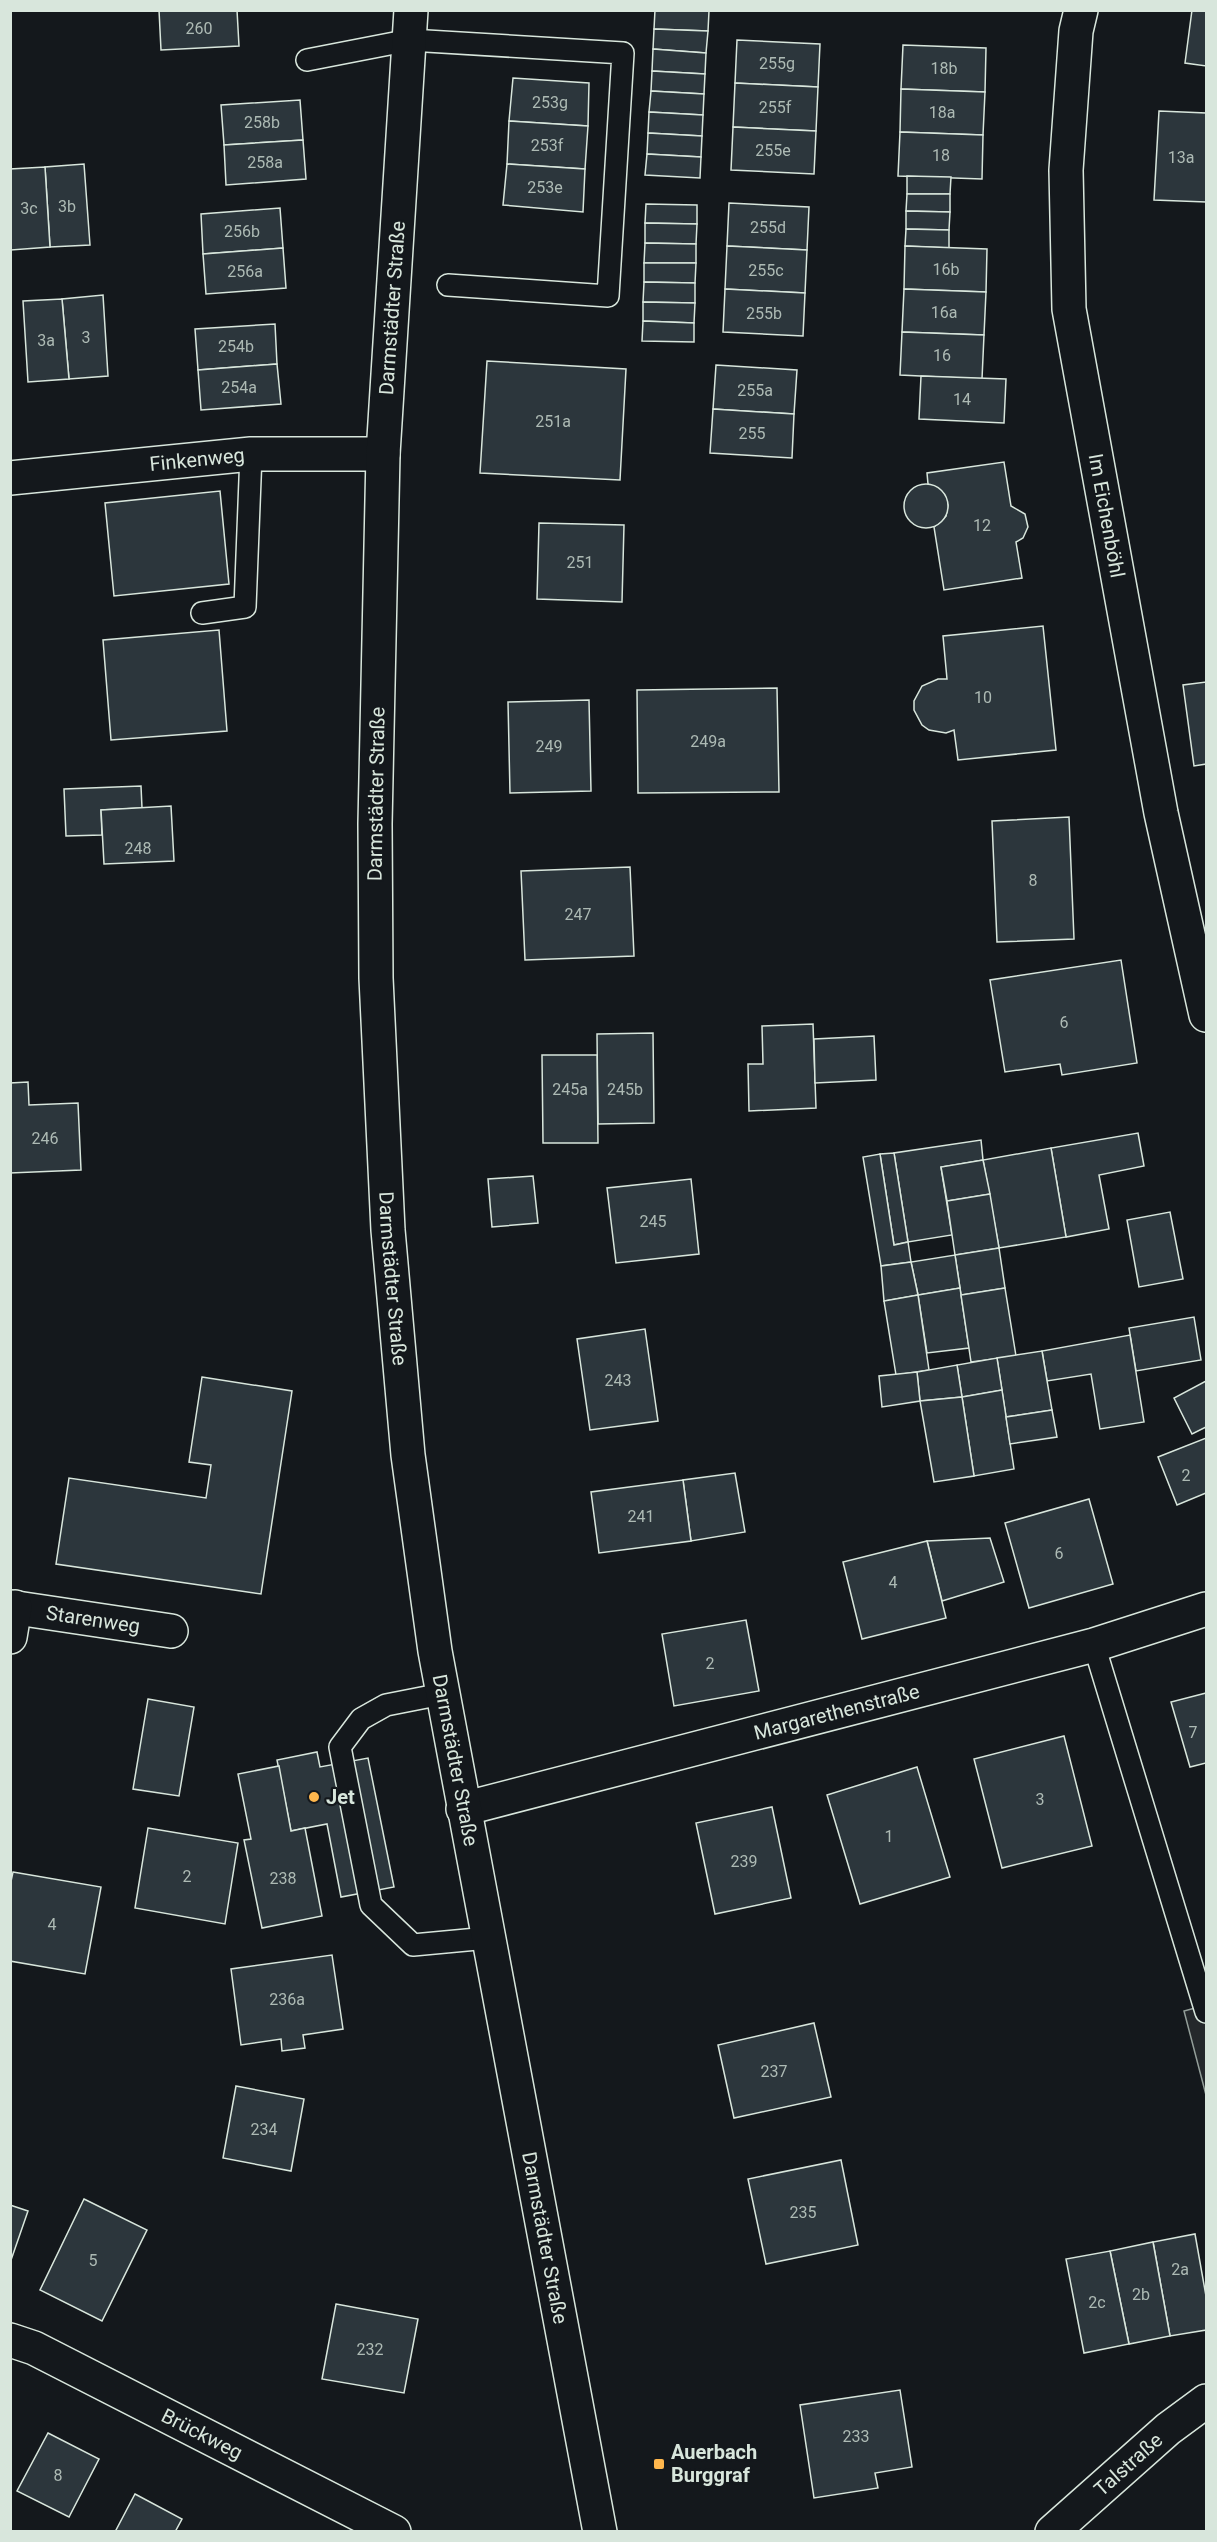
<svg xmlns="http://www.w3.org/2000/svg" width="1217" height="2542" font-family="Roboto,sans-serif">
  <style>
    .parking { fill: #24282b; stroke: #939e99; stroke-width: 1.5 }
    .building { fill: #2c363c; stroke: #d8e6dc; stroke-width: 1.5 }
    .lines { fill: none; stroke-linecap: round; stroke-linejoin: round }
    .service-casing { stroke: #d8e6dc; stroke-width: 24 }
    .minor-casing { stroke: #d8e6dc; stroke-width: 36 }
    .tertiary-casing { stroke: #d8e6dc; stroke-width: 36 }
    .primary-casing { stroke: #d8e6dc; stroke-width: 36 }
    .service { stroke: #14181c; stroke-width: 21 }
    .minor { stroke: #14181c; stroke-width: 33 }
    .tertiary { stroke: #14181c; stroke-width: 33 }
    .primary { stroke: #14181c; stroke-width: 33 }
    .poi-dot { fill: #ffb74d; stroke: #14181c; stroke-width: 2 }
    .labels { text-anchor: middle; stroke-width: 4.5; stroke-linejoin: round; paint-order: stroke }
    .number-label { font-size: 16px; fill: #adbab4 }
    .street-label { font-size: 20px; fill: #d8e6dc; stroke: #14181c }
    .poi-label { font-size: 20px; font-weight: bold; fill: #d8e6dc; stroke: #14181c; text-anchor: start }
  </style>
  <rect width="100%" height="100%" fill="#14181c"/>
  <path class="parking" d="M1206,2005V2095L1184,2011Z"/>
  <g class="building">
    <path d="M159,10H237L239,46L161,50Z"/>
    <path d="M655,10L709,11L708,31L654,29Z"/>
    <path d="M1192,10H1206V66L1185,63Z"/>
    <path d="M654,29L708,31L706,53L653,49Z"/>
    <path d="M737,40L820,44L818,87L735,83Z"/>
    <path d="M903,45L986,48L985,92L901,89Z"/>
    <path d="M653,49L706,53L705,74L652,71Z"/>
    <path d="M652,71L705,74L704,94L651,91Z"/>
    <path d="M513,78L589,83L588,126L509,121Z"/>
    <path d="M735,83L818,87L816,131L733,127Z"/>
    <path d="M901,89L985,92L983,135L900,132Z"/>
    <path d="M651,91L704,94L703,115L649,112Z"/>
    <path d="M300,100L303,140L224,145L221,105Z"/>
    <path d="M1159,111L1206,113V202L1154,200Z"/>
    <path d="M649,112L703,115L702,136L648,133Z"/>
    <path d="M509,121L588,126L585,169L507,164Z"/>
    <path d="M733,127L816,131L814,174L731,170Z"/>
    <path d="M900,132L983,135L982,179L898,176Z"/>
    <path d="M648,133L702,136L701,157L647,154Z"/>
    <path d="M303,140L306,179L226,185L224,145Z"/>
    <path d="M647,154L701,157L700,178L645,175Z"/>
    <path d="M84,164L90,245L50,247L45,167Z"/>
    <path d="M507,164L585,169L583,212L503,205Z"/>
    <path d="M45,167L50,247L11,250L10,169Z"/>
    <path d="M907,176L951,177L950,194H907Z"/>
    <path d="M907,194H950V212L906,211Z"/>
    <path d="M729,203L809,207L807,250L727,246Z"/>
    <path d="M646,204L697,205V224L645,223Z"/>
    <path d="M280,208L283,248L203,254L201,214Z"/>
    <path d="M906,211L950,212L949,230L906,229Z"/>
    <path d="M645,223L697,224L696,244L645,243Z"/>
    <path d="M906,229L949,230V248L905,246Z"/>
    <path d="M645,243L696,244V263H644Z"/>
    <path d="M727,246L807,250L805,293L725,289Z"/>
    <path d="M905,246L987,249L986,292L904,289Z"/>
    <path d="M283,248L286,288L206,294L203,254Z"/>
    <path d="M644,263H696L695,283L644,282Z"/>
    <path d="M644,282L695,283V303L643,302Z"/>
    <path d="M725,289L805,293L803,336L723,332Z"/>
    <path d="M904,289L986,292L984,335L902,332Z"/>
    <path d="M103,295L108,376L69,379L62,299Z"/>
    <path d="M62,299L69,379L28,382L23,301Z"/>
    <path d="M643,302L695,303L694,323L643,321Z"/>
    <path d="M643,321L694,323V342L642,341Z"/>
    <path d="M275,324L277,364L198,370L195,329Z"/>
    <path d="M902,332L984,335L982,379L900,375Z"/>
    <path d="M487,361L626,369L620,480L480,473Z"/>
    <path d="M277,364L281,404L201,410L198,370Z"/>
    <path d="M716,365L797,370L794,414L713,409Z"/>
    <path d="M921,376L1006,379L1004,423L919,419Z"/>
    <path d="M713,409L794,414L792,458L710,453Z"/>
    <path d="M1004,462L1011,506L1025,514L1028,527L1023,538L1016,542L1022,578L944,590L934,527L946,516L948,505L943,493L928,484L927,473Z"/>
    <circle cx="926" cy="506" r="22"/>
    <path d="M220,491L229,584L114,596L105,503Z"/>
    <path d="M539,523L624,525L622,602L537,599Z"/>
    <path d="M1043,626L1056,750L958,760L954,730L946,733L929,730L922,725L914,710V701L922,686L938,679H947L943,636Z"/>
    <path d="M219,630L227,731L111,740L103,640Z"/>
    <path d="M1206,682V764L1194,766L1183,685Z"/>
    <path d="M777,688L779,792L638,793L637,690Z"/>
    <path d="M589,700L591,791L510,793L508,702Z"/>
    <path d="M141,786L142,808L101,810L102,835L66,836L64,789Z"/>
    <path d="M171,806L174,861L104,864L101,810Z"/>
    <path d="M1069,817L1074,939L997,942L992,821Z"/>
    <path d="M630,867L634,956L525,960L521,871Z"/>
    <path d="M1121,960L1137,1063L1062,1075L1060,1064L1005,1072L990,980Z"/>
    <path d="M813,1024L816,1108L749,1111L748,1064H763L762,1026Z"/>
    <path d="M653,1033L654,1123L598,1124L597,1034Z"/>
    <path d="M874,1036L876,1080L815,1083L814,1039Z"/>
    <path d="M542,1055H597L598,1143H543Z"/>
    <path d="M28,1082L29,1105L78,1103L81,1170L10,1173V1083Z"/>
    <path d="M1138,1133L1144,1166L1099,1175L1109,1229L1066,1237L1051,1148Z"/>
    <path d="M981,1140L983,1160L941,1167L952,1235L908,1242L894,1153Z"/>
    <path d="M1051,1148L1066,1237L999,1248L983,1160Z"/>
    <path d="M894,1153L908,1242L894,1245L880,1154Z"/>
    <path d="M880,1154L894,1245L908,1242L911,1262L881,1266L863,1157Z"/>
    <path d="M983,1160L990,1194L947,1201L941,1167Z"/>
    <path d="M533,1176L538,1223L492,1227L488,1179Z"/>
    <path d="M691,1179L699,1254L616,1263L607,1188Z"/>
    <path d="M990,1194L999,1248L955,1255L947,1201Z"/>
    <path d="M1170,1212L1183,1279L1139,1287L1127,1220Z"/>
    <path d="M999,1248L1005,1288L961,1295L955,1255Z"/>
    <path d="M955,1255L960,1288L918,1295L911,1262Z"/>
    <path d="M911,1262L918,1295L884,1301L881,1266Z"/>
    <path d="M960,1288L969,1348L927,1353L918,1295Z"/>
    <path d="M1005,1288L1016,1356L971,1362L961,1295Z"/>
    <path d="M918,1295L929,1370L896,1375L884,1301Z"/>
    <path d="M1194,1317L1201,1360L1136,1371L1129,1328Z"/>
    <path d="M645,1329L658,1421L590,1430L577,1339Z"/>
    <path d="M1130,1335L1144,1422L1100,1429L1091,1374L1047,1381L1042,1351Z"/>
    <path d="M1042,1351L1052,1410L1006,1417L997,1358Z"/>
    <path d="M997,1358L1002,1390L962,1397L957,1365Z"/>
    <path d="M957,1365L962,1397L920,1401L917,1372Z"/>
    <path d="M917,1372L920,1401L882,1407L879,1376Z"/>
    <path d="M202,1377L292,1391L261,1594L56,1564L69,1478L206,1498L211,1465L189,1462Z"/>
    <path d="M1206,1381V1427L1192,1434L1174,1398Z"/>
    <path d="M1002,1390L1014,1469L974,1476L962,1397Z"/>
    <path d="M962,1397L974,1476L934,1482L920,1401Z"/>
    <path d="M1052,1410L1057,1437L1010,1444L1006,1417Z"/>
    <path d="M1206,1438V1493L1177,1505L1158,1457Z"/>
    <path d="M735,1473L745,1532L691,1541L683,1480Z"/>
    <path d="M683,1480L691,1541L599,1553L591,1492Z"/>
    <path d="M1089,1499L1113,1584L1029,1608L1005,1523Z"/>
    <path d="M990,1538L1004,1582L942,1601L927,1541Z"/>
    <path d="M927,1541L946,1618L862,1639L843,1562Z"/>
    <path d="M746,1620L759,1691L674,1706L662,1634Z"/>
    <path d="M1206,1693V1763L1190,1767L1171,1702Z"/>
    <path d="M148,1699L194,1707L179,1796L133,1789Z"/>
    <path d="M1064,1736L1092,1846L1002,1868L974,1759Z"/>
    <path d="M317,1752L320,1767L368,1758L394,1887L341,1897L327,1824L291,1831L277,1760Z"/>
    <path d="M279,1766L291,1831L305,1828L322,1916L262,1928L244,1840L251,1839L238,1774Z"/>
    <path d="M917,1767L950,1877L860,1904L827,1795Z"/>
    <path d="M772,1807L791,1898L715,1914L696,1823Z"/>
    <path d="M148,1828L238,1843L225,1924L135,1908Z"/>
    <path d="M13,1872L101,1887L85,1974L10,1961V1886Z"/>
    <path d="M332,1955L343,2029L303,2035L305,2048L282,2051L281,2039L241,2045L231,1969Z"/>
    <path d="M814,2023L831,2097L734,2118L718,2045Z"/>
    <path d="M236,2086L304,2099L291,2171L223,2158Z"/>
    <path d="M841,2160L858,2245L766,2264L748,2179Z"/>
    <path d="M84,2199L147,2230L102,2321L40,2290Z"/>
    <path d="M10,2205L28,2211L10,2263Z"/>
    <path d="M1195,2234L1206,2296V2330L1170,2336L1153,2242Z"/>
    <path d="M1153,2242L1170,2336L1129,2344L1110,2251Z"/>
    <path d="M1110,2251L1129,2344L1084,2353L1066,2259Z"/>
    <path d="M336,2304L418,2319L404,2393L322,2379Z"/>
    <path d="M900,2390L912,2467L875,2473L878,2488L814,2498L800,2405Z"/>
    <path d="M48,2433L99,2459L69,2517L17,2491Z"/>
    <path d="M135,2494L182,2519L175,2532H115Z"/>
  </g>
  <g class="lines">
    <g class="service-casing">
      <g id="service">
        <path d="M307,60L410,40L623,53L608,296L448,285"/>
        <path d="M202,613L245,607L251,454"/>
        <path d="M1094,1645L1206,2012"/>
        <path d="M442,1694L386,1705L361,1719L340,1747L371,1905L413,1945L488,1938"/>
      </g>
    </g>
    <g class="minor-casing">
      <g id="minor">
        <path id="s1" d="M1081,10L1076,31L1066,170L1069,309L1161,813L1206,1015"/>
        <path id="s2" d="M10,478L251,454H383"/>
        <path id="s3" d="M10,1607L171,1631"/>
        <path d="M10,1637L15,1607"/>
        <path id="s4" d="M463,1809L1094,1645L1206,1609"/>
        <path id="s5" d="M1052,2532L1168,2429L1206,2401"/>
      </g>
    </g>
    <g class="tertiary-casing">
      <g id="tertiary">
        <path id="s6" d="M10,2340L34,2348L394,2532"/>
      </g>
    </g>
    <g class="primary-casing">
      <g id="primary">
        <path id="s7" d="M411,10L383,454L375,824L376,978L388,1230L408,1455L435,1651L600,2532"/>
      </g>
    </g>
    <use href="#service" class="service"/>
    <use href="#minor" class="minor"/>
    <use href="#tertiary" class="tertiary"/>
    <use href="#primary" class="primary"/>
  </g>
  <g class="poi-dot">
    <circle cx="314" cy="1797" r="6"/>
    <rect x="653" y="2458" width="12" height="12" rx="3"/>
  </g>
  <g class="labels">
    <g class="number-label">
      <text x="199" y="34">260</text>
      <text x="777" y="69">255g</text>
      <text x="944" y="74">18b</text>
      <text x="550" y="108">253g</text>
      <text x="775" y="113">255f</text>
      <text x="942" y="118">18a</text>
      <text x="262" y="128">258b</text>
      <text x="547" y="151">253f</text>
      <text x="773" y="156">255e</text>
      <text x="941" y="161">18</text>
      <text x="1181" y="163">13a</text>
      <text x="265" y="168">258a</text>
      <text x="545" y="193">253e</text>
      <text x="67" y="212">3b</text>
      <text x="29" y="214">3c</text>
      <text x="768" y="233">255d</text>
      <text x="242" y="237">256b</text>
      <text x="946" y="275">16b</text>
      <text x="766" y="276">255c</text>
      <text x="245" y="277">256a</text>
      <text x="944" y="318">16a</text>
      <text x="764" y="319">255b</text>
      <text x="86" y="343">3</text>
      <text x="46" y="346">3a</text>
      <text x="236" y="352">254b</text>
      <text x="942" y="361">16</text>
      <text x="239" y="393">254a</text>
      <text x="755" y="396">255a</text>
      <text x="962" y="405">14</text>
      <text x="553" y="427">251a</text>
      <text x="752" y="439">255</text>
      <text x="982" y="531">12</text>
      <text x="580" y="568">251</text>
      <text x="983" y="703">10</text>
      <text x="708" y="747">249a</text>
      <text x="549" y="752">249</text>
      <text x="138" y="854">248</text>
      <text x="1033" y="886">8</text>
      <text x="578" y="920">247</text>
      <text x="1064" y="1028">6</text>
      <text x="570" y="1095">245a</text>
      <text x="625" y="1095">245b</text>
      <text x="45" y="1144">246</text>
      <text x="653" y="1227">245</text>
      <text x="618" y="1386">243</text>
      <text x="1186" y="1481">2</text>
      <text x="641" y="1522">241</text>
      <text x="1059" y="1559">6</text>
      <text x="893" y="1588">4</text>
      <text x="710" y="1669">2</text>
      <text x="1193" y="1738">7</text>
      <text x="1040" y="1805">3</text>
      <text x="889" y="1842">1</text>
      <text x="744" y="1867">239</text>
      <text x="187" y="1882">2</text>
      <text x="283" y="1884">238</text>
      <text x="52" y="1930">4</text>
      <text x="287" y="2005">236a</text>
      <text x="774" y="2077">237</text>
      <text x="264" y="2135">234</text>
      <text x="803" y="2218">235</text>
      <text x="93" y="2266">5</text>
      <text x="1180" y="2275">2a</text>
      <text x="1141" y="2300">2b</text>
      <text x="1097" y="2308">2c</text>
      <text x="370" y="2355">232</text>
      <text x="856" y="2442">233</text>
      <text x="58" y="2481">8</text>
    </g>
    <g class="street-label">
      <text transform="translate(392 308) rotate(-86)" y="7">Darmstädter Straße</text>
      <text dy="7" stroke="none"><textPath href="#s2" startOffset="188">Finkenweg</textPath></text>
      <text dy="7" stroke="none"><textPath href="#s1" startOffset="510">Im Eichenböhl</textPath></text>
      <text transform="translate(376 794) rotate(-89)" y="7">Darmstädter Straße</text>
      <text dy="7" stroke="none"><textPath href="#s7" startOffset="1270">Darmstädter Straße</textPath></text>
      <text dy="7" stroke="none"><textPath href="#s3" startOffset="84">Starenweg</textPath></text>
      <text dy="7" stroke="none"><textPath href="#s4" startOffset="386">Margarethenstraße</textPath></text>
      <text dy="7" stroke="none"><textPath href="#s7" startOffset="1756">Darmstädter Straße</textPath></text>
      <text dy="7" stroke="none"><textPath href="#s7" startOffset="2242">Darmstädter Straße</textPath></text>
      <text dy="7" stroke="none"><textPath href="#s6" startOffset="214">Brückweg</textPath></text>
      <text dy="7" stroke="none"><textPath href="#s5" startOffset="102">Talstraße</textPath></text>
    </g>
    <g class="poi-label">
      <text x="326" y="1804">Jet</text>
      <text x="671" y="2459">Auerbach<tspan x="671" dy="23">Burggraf</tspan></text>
    </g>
  </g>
  <rect width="1217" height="2542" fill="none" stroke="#d8e6dc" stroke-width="24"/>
</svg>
